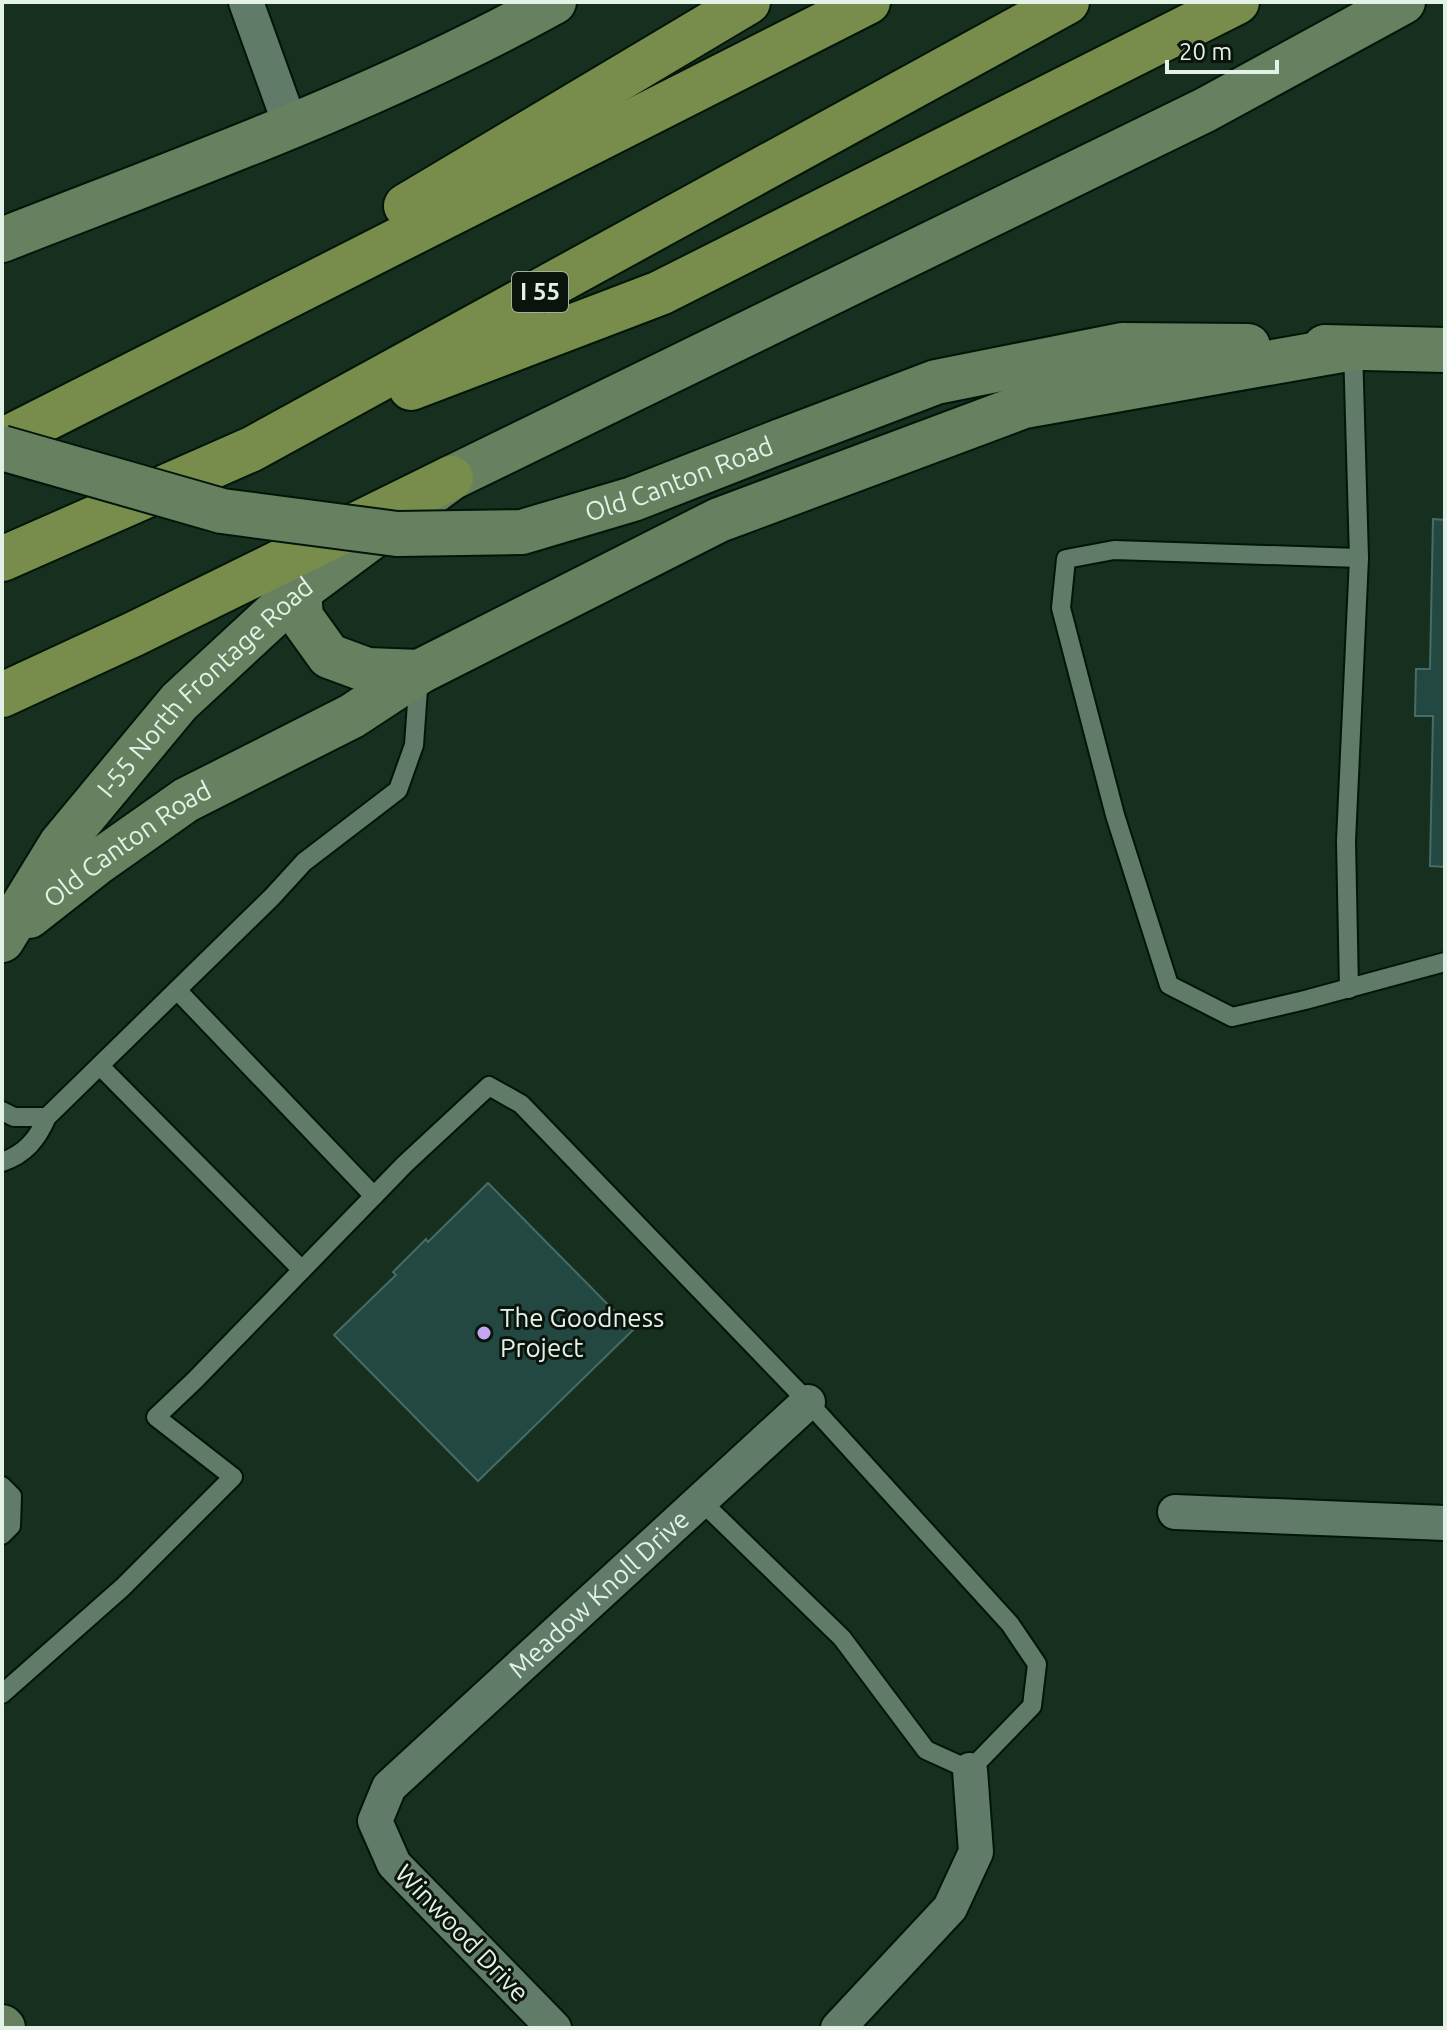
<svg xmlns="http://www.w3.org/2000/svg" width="1447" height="2030" font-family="Ubuntu,sans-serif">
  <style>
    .building { fill: #234741; stroke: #476c66; stroke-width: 2 }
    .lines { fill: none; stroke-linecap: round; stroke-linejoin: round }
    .lane-casing { stroke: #011608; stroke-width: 22 }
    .street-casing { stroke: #011608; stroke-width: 38 }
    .secondary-casing { stroke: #011608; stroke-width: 48 }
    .highway-casing { stroke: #011608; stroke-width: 48 }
    .lane { stroke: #607b67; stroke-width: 18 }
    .street { stroke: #607b67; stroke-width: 34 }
    .secondary { stroke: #67805f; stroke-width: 44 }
    .highway { stroke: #788d4b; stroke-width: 44 }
    .secondary-bridge-casing { stroke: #011608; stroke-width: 48; stroke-linecap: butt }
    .secondary-bridge { stroke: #67805f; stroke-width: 44 }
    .poi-dot { fill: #c3a7f2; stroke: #0a140d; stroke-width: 3 }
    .labels { text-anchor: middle; stroke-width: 6; stroke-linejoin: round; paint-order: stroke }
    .shield { fill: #0a140d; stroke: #a2afa6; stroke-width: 2 }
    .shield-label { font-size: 24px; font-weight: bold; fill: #e3f2e7 }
    .street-label { font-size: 26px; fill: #e3f2e7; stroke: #0a140d }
    .poi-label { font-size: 26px; fill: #e3f2e7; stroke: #0a140d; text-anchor: start }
  </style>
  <rect width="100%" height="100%" fill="#162f1e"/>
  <g class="building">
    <path d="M1433,519L1445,520V867L1430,866L1433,716H1415L1416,669H1430Z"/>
    <path d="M488,1183L633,1330L478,1481L334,1335L396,1275L393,1272L426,1239L428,1242Z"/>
  </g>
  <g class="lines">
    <g class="lane-casing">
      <g id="lane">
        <path d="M1359,558L1114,550L1066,559L1061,608L1115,815L1169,985L1232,1017L1305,1000L1445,962"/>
        <path d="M1349,989L1346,841L1359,558L1353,348"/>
        <path d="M177,990L374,1196"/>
        <path d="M100,1066L302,1270"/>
        <path d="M2,1111L14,1117H47"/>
        <path d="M2,1162C25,1154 37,1140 47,1117L272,897L304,862L398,790L414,745L419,675"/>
        <path d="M2,1486L12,1496L11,1526L2,1535"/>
        <path d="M2,1694L123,1587L233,1477L156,1417L194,1381L405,1164L489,1086L521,1104L808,1402L1010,1624L1037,1664L1032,1706L970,1770L926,1750L842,1638L701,1501"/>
      </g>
    </g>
    <g class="street-casing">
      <g id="street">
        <path d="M246,2L291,127"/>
        <path d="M1175,1512L1445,1523"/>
        <path id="s1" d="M554,2028L394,1864L375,1821L389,1787L808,1402"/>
        <path d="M838,2028L950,1908L976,1852L970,1770"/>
      </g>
    </g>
    <g class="secondary-casing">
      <g id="secondary">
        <path d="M2,240C188,167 378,99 554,2"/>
        <path d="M1325,347L1445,350"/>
        <path d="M781,441L936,382L1122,345L1248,346"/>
        <path d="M299,591L301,617L329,656L367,670L419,672"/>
        <path id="s2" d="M29,916L98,862L186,800L352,716L419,672L719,520L1024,406L1353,348"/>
        <path id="s3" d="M2,940L61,844L179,702L299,591L451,478L1205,110L1403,2"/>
        <path d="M2,2027L3,2028"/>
      </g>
    </g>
    <g class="highway-casing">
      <g id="highway">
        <path d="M406,206L748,2"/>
        <path d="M411,388L660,293L1237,2"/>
        <path d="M2,441L868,2"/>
        <path d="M2,559L252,449L1067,2"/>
        <path d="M2,695L134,634L451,478"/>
      </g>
    </g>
    <use href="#lane" class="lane"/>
    <use href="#street" class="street"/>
    <use href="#secondary" class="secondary"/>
    <use href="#highway" class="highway"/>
    <g class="secondary-bridge-casing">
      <g id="secondary-bridge">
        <path id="s4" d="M2,448L222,511L397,534L522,532L633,499L781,441"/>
      </g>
    </g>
    <use href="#secondary-bridge" class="secondary-bridge"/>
  </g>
  <circle class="poi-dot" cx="484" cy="1333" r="8"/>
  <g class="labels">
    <rect class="shield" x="512" y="272" width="56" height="40" rx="6"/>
    <g class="shield-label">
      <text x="540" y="300">I 55</text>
    </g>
    <g class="street-label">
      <text dy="9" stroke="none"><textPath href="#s4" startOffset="696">Old Canton Road</textPath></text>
      <text dy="9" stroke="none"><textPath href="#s3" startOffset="326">I-55 North Frontage Road</textPath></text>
      <text dy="9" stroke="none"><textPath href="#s2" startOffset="122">Old Canton Road</textPath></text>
      <text dy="9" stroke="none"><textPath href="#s1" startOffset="598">Meadow Knoll Drive</textPath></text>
      <text transform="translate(462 1933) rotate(46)" y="9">Winwood Drive</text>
    </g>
    <g class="poi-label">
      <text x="500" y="1327">The Goodness<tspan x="500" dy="30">Project</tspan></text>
    </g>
  </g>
  <rect width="1447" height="2030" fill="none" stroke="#e3f2e7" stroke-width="8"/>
  <path d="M1167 60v12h110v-12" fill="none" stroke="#e3f2e7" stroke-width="4"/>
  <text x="1179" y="60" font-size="24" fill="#e3f2e7" stroke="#0a140d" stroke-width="6" paint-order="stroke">20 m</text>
</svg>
